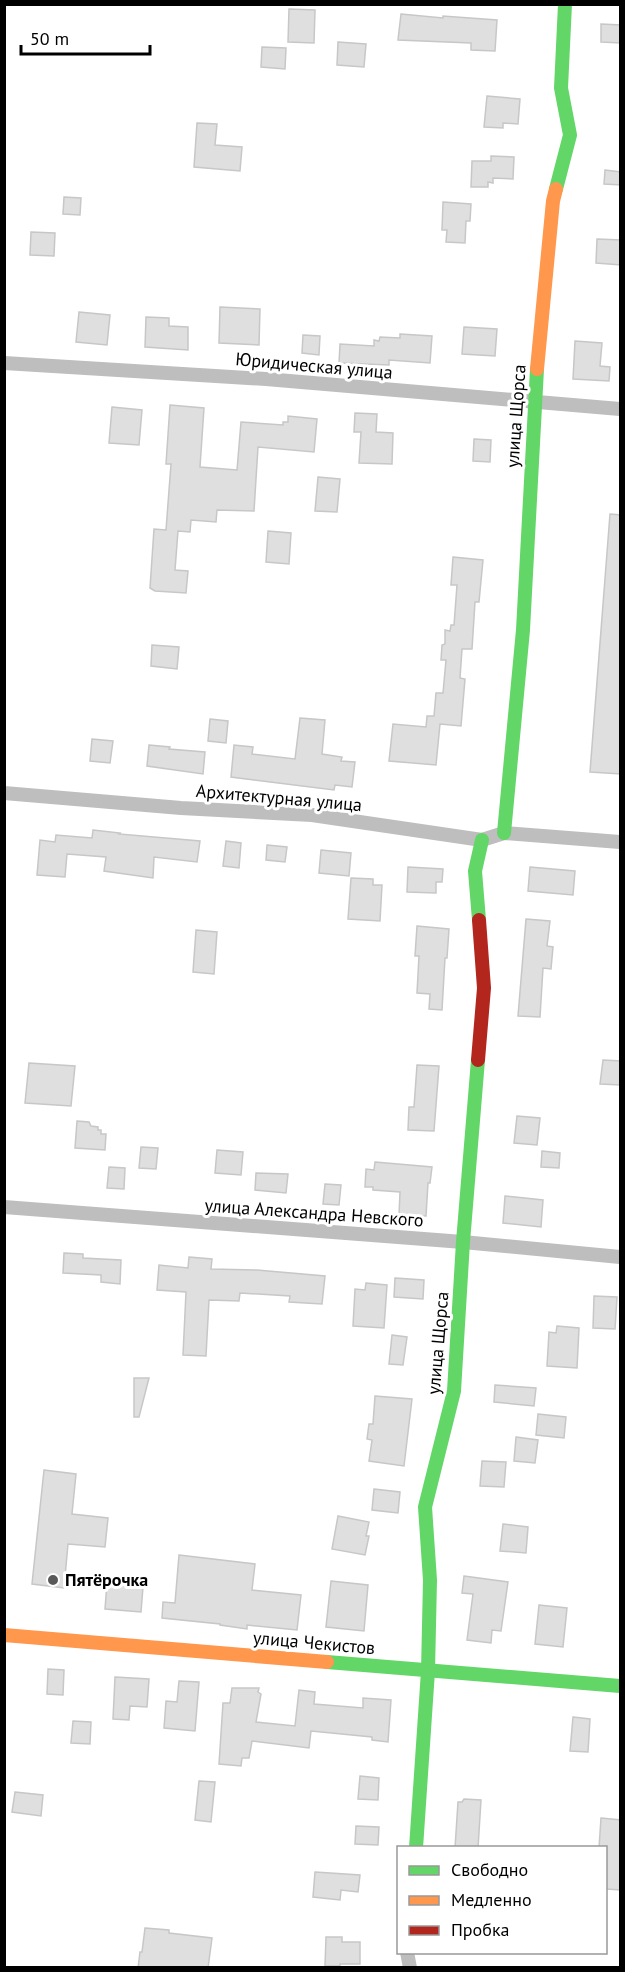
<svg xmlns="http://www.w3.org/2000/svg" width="625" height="1972" font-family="'PT Sans',sans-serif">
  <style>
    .building { fill: #dfdfdf; stroke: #c7c7c7; stroke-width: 1.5 }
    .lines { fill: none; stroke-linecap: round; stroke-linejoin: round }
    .street { stroke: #bebebe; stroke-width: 14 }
    .fast { stroke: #63d668; stroke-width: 14 }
    .slow { stroke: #ff974d; stroke-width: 14 }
    .jam { stroke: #b3261e; stroke-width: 14 }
    .poi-dot { fill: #595959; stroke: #fff; stroke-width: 2 }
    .labels { text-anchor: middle; stroke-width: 6; stroke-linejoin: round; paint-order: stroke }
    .street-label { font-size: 18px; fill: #000; stroke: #fff }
    .poi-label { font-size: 18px; font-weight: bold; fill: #000; stroke: #fff; text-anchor: start }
  </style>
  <rect width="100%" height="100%" fill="#fff"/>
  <g class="building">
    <path d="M289,9L315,10L314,43L288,42Z"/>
    <path d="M401,14L443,18V16L497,20L495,51L471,50V43L398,40Z"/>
    <path d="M601,24L621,25V43L601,42Z"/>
    <path d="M338,42L366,44L364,67L337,65Z"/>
    <path d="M262,47L286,48L285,69L261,67Z"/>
    <path d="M487,96L520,99L518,124L503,123V128L484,127Z"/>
    <path d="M197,123L217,124L215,145L242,147L240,171L194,167Z"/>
    <path d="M491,156L514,157L513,179L493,178V183L488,182V187H471L472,161H491Z"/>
    <path d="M605,170L621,172V185L604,184Z"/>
    <path d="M64,197L81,198L80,215L63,214Z"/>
    <path d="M443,202L471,204L470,221H466L465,243L446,242L447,230H442Z"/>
    <path d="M31,232L55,233L54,256L30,255Z"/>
    <path d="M597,239L621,240V265L596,263Z"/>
    <path d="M220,307L260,309L259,345L219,343Z"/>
    <path d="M79,312L110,315L107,345L76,342Z"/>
    <path d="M146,317L169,318V326L188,327V350L145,347Z"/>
    <path d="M464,327L497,329L495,356L462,354Z"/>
    <path d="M400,334L432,336L430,363L389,360V365L339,363L340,344L374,346V340L379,341L380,337L400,338Z"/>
    <path d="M303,335L320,336L319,355L302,353Z"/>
    <path d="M575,341L602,343L600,366L610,367L609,381L573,379Z"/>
    <path d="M170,405L204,408L200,467L237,470L241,422L283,425V422H288V416L317,419L314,452L258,447L254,511L217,510L216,522L191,520L190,532L178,531L175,570L188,571L186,593L155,591L150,588L154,529L166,530L171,464H166Z"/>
    <path d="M112,407L142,410L139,445L109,443Z"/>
    <path d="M355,413L377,414L376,432L393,433L392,464L359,463L361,432H354Z"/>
    <path d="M474,439L491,440L490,462L473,461Z"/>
    <path d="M318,477L340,479L337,512L315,511Z"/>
    <path d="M610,514L621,515V774L590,772Z"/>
    <path d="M268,531L291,533L289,564L266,562Z"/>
    <path d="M453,557L483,560L479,602H475L472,649H462L460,678L465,679L461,726L440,724L436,765L389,761L393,724L426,727L427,716H434L436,693H443L446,660H441L442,645L445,644V630L450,631L451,625H454L457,585H451Z"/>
    <path d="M152,645L179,647L177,669L151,666Z"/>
    <path d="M300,718L325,720L322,754L342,757L341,761L355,762L352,787L335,785L334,790L231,777L234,745L253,747L252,754L295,759Z"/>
    <path d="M210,719L228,721L226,743L208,741Z"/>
    <path d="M92,739L113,741L110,763L90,761Z"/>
    <path d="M149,745L170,747L169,749L205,752L203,774L147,766Z"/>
    <path d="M93,830L120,833L119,834L200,841L197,862L154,857L153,878L104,871L106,857L67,854L65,877L37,875L40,840L55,842L56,835L92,838Z"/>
    <path d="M226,841L241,843L239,868L223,866Z"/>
    <path d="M267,845L287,847L285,862L266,860Z"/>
    <path d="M321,850L351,853L349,876L319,873Z"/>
    <path d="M408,867L443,869L442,882H436V893L407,892Z"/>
    <path d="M530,867L575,871L573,895L528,891Z"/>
    <path d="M351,878L373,879V885H382L380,921L348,919Z"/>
    <path d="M526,919L550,921L547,946L553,947L551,969L543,968L540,1017L518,1016Z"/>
    <path d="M417,926L449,929L447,958H445L442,1010L429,1009L430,994L417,993L419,956H415Z"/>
    <path d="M196,930L217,932L214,974L193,972Z"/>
    <path d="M603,1060L621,1061V1085L600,1084Z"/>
    <path d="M29,1063L75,1066L71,1106L25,1103Z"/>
    <path d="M417,1065L439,1066L434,1131L408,1130L409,1107H414Z"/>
    <path d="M517,1116L540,1118L537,1145L514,1143Z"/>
    <path d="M77,1121L89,1122L91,1126L98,1127V1130H101V1134H106L105,1150L75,1148Z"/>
    <path d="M141,1147L158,1148L156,1169L139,1168Z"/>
    <path d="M217,1150L243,1152L241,1175L215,1173Z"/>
    <path d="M542,1151L560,1153L559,1168L541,1167Z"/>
    <path d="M375,1162L432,1167L430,1183H428L426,1216L399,1215L400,1192L373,1190V1187H365L366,1169L374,1170Z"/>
    <path d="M109,1167L125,1168L124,1189L107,1188Z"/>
    <path d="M256,1173L288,1174L286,1193L255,1190Z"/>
    <path d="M325,1184L341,1185L339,1205L323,1204Z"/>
    <path d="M505,1196L543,1200L541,1227L503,1223Z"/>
    <path d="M64,1253L83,1254V1258L121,1260L120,1284L101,1282V1275L63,1273Z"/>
    <path d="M189,1257L212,1259L211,1269L257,1270L325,1276L322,1304L289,1302L290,1296L240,1293L239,1301L209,1300L206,1356L183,1355L186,1292L157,1290L159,1265L188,1268Z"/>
    <path d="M395,1278L424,1280L423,1299L394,1297Z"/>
    <path d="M366,1283L387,1285L384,1328L353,1326L355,1289L365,1290Z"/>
    <path d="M594,1296L617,1297L615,1329L593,1328Z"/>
    <path d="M557,1326L579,1328L577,1368L547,1366L549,1332L556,1333Z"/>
    <path d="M392,1335L407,1337L403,1365L389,1364Z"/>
    <path d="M134,1378H149L139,1417H134Z"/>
    <path d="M495,1385L536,1388L534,1406L494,1402Z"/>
    <path d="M375,1396L412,1399L404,1466L369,1461L372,1440L367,1439L369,1424H373Z"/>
    <path d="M538,1414L566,1417L564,1438L536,1435Z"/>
    <path d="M516,1437L538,1440L535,1463L514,1461Z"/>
    <path d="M482,1461L506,1462L504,1487L480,1486Z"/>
    <path d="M44,1470L76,1474L72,1514L108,1518L105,1547L68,1544L64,1588L32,1584Z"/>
    <path d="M374,1489L400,1492L398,1513L372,1510Z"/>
    <path d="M338,1516L369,1522L366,1536H369L365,1555L332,1549Z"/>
    <path d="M503,1524L528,1527L526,1553L500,1551Z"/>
    <path d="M179,1555L255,1564L252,1590L301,1595L297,1630L247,1625V1629L220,1625V1624L162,1618L163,1602L175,1603Z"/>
    <path d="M464,1576L508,1582L501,1631L492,1630L491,1643L467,1640L473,1594L462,1593Z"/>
    <path d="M331,1581L368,1585L364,1631L326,1627Z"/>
    <path d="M107,1583L143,1587L141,1612L105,1609Z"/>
    <path d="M539,1605L567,1608L563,1647L535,1644Z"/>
    <path d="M48,1669L64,1670L63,1695L47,1694Z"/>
    <path d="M115,1677L149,1679L147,1707L130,1706L129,1720L113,1719Z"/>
    <path d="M179,1681L199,1682L195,1731L164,1728L166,1701L177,1702Z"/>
    <path d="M232,1688H259L258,1692L261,1694L256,1722L295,1726L299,1690L315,1692L314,1704L363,1708V1698L391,1700L388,1742L372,1740V1737L311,1731L309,1748L252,1741L249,1758H242L241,1766L219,1764L223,1703H230Z"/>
    <path d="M573,1717L590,1719L588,1752L570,1751Z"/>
    <path d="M73,1721L91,1722L90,1744L71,1743Z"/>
    <path d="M360,1776L379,1778L378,1800L358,1799Z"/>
    <path d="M199,1781L215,1782L211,1822L195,1820Z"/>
    <path d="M15,1792L43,1795L41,1816L12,1812Z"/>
    <path d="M464,1799L481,1800L478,1848H455L458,1802H462Z"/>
    <path d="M601,1818L621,1820V1890L606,1889V1848H599Z"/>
    <path d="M356,1826L379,1827L378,1845L355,1844Z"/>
    <path d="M315,1872L360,1875L358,1892L341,1890L340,1900L313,1897Z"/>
    <path d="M145,1928L169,1930V1933L212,1938L208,1968H138L140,1952H142Z"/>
    <path d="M326,1937H342V1942H360V1964H340V1966H325Z"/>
  </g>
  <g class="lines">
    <g class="street">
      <path d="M4,363L266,379L620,409"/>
      <path d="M4,793L181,808L312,815L482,840L504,833L620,842"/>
      <path d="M4,1207L463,1242L620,1257"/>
      <path d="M407,1952L410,1968"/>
    </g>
    <g class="fast">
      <path d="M556,189L570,135L561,88L565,4"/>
      <path d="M504,833L523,630L537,369"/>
      <path d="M479,920L475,871L482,840"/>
      <path d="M327,1662L620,1686"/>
      <path d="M416,1848L428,1671L430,1580L425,1507L454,1391L463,1242L478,1060"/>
    </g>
    <g class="slow">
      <path d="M537,369L553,201L556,189"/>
      <path d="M4,1635L327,1662"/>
    </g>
    <path class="jam" d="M478,1060L484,988L479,920"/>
  </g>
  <circle class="poi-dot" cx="53" cy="1580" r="6"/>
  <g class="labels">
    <g class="street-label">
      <text transform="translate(314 366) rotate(5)" y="6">Юридическая улица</text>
      <text transform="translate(516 416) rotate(-86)" y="6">улица Щорса</text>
      <text transform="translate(279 798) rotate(5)" y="6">Архитектурная улица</text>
      <text transform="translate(314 1213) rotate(4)" y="6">улица Александра Невского</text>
      <text transform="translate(438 1343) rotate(-85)" y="6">улица Щорса</text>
      <text transform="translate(314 1643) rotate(5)" y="6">улица Чекистов</text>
    </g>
    <g class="poi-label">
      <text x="65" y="1586">Пятёрочка</text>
    </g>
  </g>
  <rect width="625" height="1972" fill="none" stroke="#000000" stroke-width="12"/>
  <rect x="397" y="1846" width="210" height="108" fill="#ffffff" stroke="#999999" stroke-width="1.5"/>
  <rect x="409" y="1866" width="30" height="9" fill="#63d668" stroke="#999999" stroke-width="1.5"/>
  <text x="451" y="1876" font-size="18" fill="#000000">Свободно</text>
  <rect x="409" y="1896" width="30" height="9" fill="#ff974d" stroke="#999999" stroke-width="1.5"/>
  <text x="451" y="1906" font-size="18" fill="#000000">Медленно</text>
  <rect x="409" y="1926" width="30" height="9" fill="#b3261e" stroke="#999999" stroke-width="1.5"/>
  <text x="451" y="1936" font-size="18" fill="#000000">Пробка</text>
  <path d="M21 45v9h129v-9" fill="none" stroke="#000000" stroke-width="3"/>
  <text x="30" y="45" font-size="18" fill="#000000" stroke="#ffffff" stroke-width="4.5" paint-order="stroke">50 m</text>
</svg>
